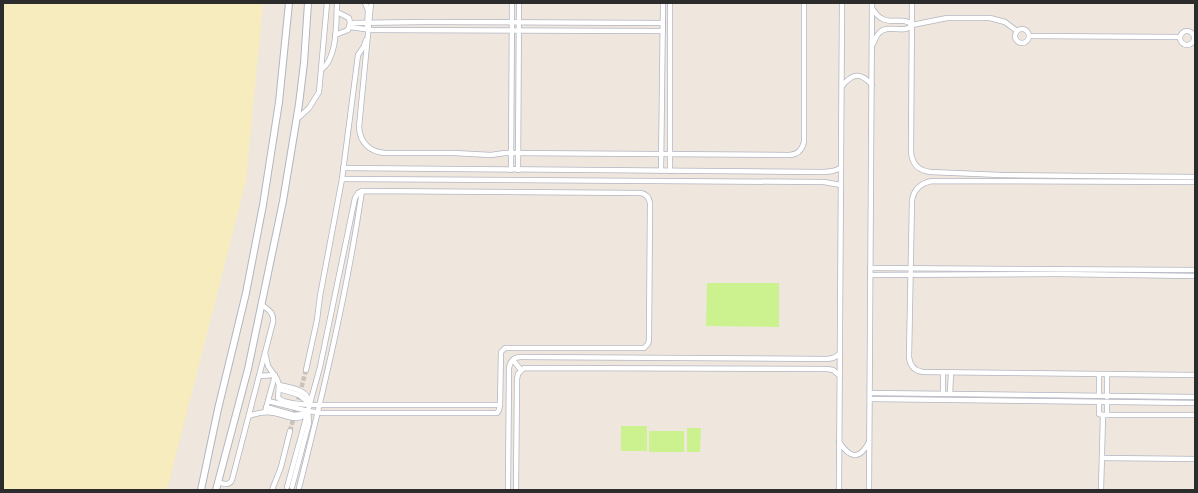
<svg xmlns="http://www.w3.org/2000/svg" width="1198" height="493" font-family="Poppins,sans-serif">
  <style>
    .sand { fill: #f6ecbe }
    .pitch { fill: #ccf290 }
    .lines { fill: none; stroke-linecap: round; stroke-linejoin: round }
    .minor-tunnel { stroke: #c8c2ba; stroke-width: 4.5; stroke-dasharray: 4.5 2; stroke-linecap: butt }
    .minor-casing { stroke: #b2b5c1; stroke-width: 6 }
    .secondary-casing { stroke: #b2b5c1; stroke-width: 8 }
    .minor { stroke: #fff; stroke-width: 4.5 }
    .secondary { stroke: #fff; stroke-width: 6 }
  </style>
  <rect width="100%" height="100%" fill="#efe7de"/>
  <path class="sand" d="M3,3H263L246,181L167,490H3Z"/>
  <g class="pitch">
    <path d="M707,283H779V327L706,326Z"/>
    <rect x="621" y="426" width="26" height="25"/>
    <path d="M687,428H701L700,452H687Z"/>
    <rect x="649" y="431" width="35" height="21"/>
  </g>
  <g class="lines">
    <path class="minor-tunnel" d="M290,431L306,370"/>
    <g class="minor-casing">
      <g id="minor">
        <path d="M365,3L368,10L367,29"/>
        <path d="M371,3L359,127C360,143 370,152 385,153H454L491,155L505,153L789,155C797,155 802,150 804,142V3"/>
        <path d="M912,3L911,152C912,164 919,171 931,172L1001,175L1195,177"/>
        <path d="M872,8C875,12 877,16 881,18C890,25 904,16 912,25"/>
        <path d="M350,23L425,22L663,23"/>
        <path d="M350,27L372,30L663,31"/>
        <circle cx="1022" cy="36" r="7"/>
        <circle cx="1187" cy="38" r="7"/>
        <path d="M335,35L348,30L350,23L349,18L337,12"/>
        <path d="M1029,36L1180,37"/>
        <path d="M873,44C875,40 876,36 879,33C888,23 905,35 912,25L947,18H990L1005,22L1017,31"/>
        <path d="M321,70C338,58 336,23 337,3"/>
        <path d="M842,86C852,74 860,71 872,85"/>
        <path d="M297,119L309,108L319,92L327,3"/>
        <path d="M343,168L824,172L833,171L841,168"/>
        <path d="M511,170L512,3"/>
        <path d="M518,170L519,3"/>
        <path d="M661,171L663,3"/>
        <path d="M670,171V3"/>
        <path d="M342,179L824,182L841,185"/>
        <path d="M1195,182L932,181C921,183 914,189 912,200L909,357C910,366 915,371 923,372L1195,375"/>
        <path d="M870,268L1195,270"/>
        <path d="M870,275L1057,274L1195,276"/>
        <path d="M265,353L268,366L277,379L279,385L278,398C285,404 300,404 310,405H500"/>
        <path d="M513,360L521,370"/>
        <path d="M306,370L317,320L320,296L342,179L358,55L364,46L366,40"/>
        <path d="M259,376L275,375L265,412"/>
        <path d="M279,385C291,388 307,389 310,403"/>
        <path d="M279,389L299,395L309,403"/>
        <path d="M870,393L1195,397"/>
        <path d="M943,394V373"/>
        <path d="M950,394L951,373"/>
        <path d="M1099,396V375"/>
        <path d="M1107,397V375"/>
        <path d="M870,399L1195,403"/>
        <path d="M268,401L308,411L322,413H497L499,410L500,405L501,352L505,348H644L648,344L649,340L650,203C649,197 646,194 641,193L362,191L358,193L355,198L320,367L287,487"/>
        <path d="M1099,402V414L1103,415"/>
        <path d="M1107,403V415"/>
        <path d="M266,407L294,415L303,414"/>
        <path d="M249,416C257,413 265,411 274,413C286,415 296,423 307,413"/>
        <path d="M839,442C850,458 859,461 869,442"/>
        <path d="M1102,458L1195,459"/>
        <path d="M218,482C224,484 229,486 232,480L273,322C274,313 269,310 262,305"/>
        <path d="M292,487L309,423L308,411"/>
        <path d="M299,488C324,389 347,292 362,191"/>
        <path d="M272,490L281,467L290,431"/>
        <path d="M508,490L509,368C510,361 514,357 521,357L827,359L833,358L840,354"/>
        <path d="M516,490L517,379L518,374L524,368L827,369L833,370L840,376"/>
        <path d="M839,490L842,3"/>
        <path d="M869,490L872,3"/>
        <path d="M1101,490L1103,415H1195"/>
      </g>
    </g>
    <g class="secondary-casing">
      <g id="secondary">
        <path d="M201,490L218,409L246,293L263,205L279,102L289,3"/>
        <path d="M216,490L248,369L283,201L299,104L304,63L308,3"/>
      </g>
    </g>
    <use href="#minor" class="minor"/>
    <use href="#secondary" class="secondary"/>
  </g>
  <rect width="1198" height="493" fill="none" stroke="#2c2c2c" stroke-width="8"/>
</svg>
